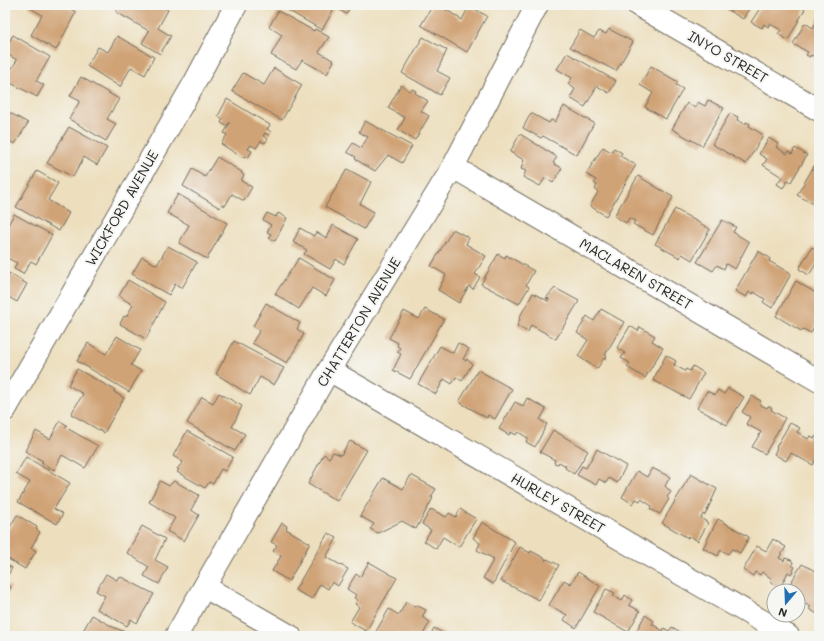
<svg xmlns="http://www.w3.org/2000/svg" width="824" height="641" font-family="Mali,sans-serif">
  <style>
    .building { fill: #d0a376 }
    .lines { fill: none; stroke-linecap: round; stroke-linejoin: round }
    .minor-casing { stroke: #6f6a5e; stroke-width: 24 }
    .minor { stroke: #fff; stroke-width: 22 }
    .labels { text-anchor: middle; stroke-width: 4; stroke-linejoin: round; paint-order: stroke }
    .street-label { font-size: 14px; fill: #2b2b2b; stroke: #f6f6f2 }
  </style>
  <rect width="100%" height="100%" fill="#f6f6f2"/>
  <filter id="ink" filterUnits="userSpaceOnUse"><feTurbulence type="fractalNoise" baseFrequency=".025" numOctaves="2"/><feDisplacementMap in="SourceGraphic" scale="8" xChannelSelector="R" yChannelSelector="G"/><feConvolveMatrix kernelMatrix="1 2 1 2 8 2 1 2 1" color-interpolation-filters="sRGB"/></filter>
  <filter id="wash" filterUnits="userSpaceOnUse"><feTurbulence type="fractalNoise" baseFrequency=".012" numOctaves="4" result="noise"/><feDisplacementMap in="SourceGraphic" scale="16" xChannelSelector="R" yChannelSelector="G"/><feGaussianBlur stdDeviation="0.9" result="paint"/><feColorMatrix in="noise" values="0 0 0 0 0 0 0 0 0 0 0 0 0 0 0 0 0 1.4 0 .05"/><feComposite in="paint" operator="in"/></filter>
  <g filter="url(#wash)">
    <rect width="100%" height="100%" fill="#eddfbe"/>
    <g id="blocks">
      <g class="building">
        <path d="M30,5H63L76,12L56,50L31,35L42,15L29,7Z"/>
        <path d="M120,5H155L161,8L162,6L168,10L158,28L171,36L160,54L142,43L149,31L116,12Z"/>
        <path d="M286,5H352L346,14L335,7L322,30L284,8Z"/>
        <path d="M433,5H439L462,20L469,6L487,16L467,52L421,25Z"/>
        <path d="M729,5H751L743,19L726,9Z"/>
        <path d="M762,5H798L805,9L788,40L778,34L781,30L770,24L768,27L764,24L762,28L751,22Z"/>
        <path d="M278,11L314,31L315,29L329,37L319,52L334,61L327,74L302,60L296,69L271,55L282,35L269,27Z"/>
        <path d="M819,17V59L811,55L810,57L806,55L808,52L793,44L805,23L813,28Z"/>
        <path d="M609,29L633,42L616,71L570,47L580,30L594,38L599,31L606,34Z"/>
        <path d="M13,35L50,57L36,81L44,85L37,97L5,80L17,60L5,53V49Z"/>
        <path d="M117,36L154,57L145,75L131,67L120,87L87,66L98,47L108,52Z"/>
        <path d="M423,37L447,50L437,71L450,78L440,95L402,73Z"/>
        <path d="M567,53L616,81L609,93L597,86L585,107L570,98L575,89L568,84L572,78L557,69Z"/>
        <path d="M651,66L678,82L676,85L683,89L666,119L645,107L653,93L640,85Z"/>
        <path d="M274,68L302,85L282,120L232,91L243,73L264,85Z"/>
        <path d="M81,77L119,99L107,119L116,124L106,141L69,119L80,101L70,96Z"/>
        <path d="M401,85L410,91L412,89L416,91L415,93L428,101L421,111L429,116L415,140L398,130L405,118L388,108Z"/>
        <path d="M227,99L270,125L267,129L271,132L269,135L265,133L263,136L268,139L265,143L261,141L256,148L251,145L248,149L252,151L248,158L244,156L243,158L221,144L227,135L224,133L230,123H229L227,126L221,123L223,119L218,116Z"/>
        <path d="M708,100L724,108L702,146L672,129L687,103L695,108L698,102L705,106Z"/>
        <path d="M564,106L594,123L577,155L543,136L541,138L523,128L531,113L549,123L551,120L555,122Z"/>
        <path d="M5,110L28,123L15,144L5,139Z"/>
        <path d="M730,113L738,117L737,120L745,124L746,122L750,124L749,126L763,135L746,164L712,144Z"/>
        <path d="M365,121L412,146L402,163L388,155L375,171L355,159L356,157L347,152L353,143L361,148L368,137L359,132Z"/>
        <path d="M69,127L107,148L97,165L84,157L73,177L47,163Z"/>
        <path d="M520,134L557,157L553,163L562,168L553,183L545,178L540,186L523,177L526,171L521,169L524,160L510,152Z"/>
        <path d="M769,138L778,144L776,147L787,154L788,151L792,154L795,148L807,155L791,182L788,180L783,188L777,184L782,177L763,165L767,159L759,154Z"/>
        <path d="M603,147L611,152L614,148L622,153L620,156L636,165L606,216L590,206L598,192L595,189L597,185L594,183L596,180L586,174Z"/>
        <path d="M217,157L242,172L241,173L244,175L241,181L252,187L244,201L232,194L225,206L222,204L220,208L183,186L192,169L205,177Z"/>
        <path d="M814,166L819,168V207L797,195Z"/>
        <path d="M347,169L371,182L360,204L374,212L364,229L325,207Z"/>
        <path d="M37,171L58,183L48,200L69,213L59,231L16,207Z"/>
        <path d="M638,176L673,197L653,235L633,224L635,221L629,218L626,223L614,216Z"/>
        <path d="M178,194L227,223L207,259L179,243L189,225L167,213Z"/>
        <path d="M675,209L710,229L692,260L682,254L680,258L655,244Z"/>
        <path d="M267,213L276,217L278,213L287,218L275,241L269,238L271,234L267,232L271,225L263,220Z"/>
        <path d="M14,214L52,235L36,264L31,261L23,274L14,269L17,263L5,257V223L8,225Z"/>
        <path d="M722,220L736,227L733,232L749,242L735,269L726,264L724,269L717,265L713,271L697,262Z"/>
        <path d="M333,225L358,239L344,264L336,259L330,269L304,254L307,250L293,242L300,228L314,236L316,232L327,238Z"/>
        <path d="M453,229L469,238L466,244L486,256L475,274L480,277L473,289L469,286L459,303L438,290L446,275L431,266Z"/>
        <path d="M168,246L197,262L182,288L175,284L169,295L132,274L142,257L157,265Z"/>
        <path d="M812,247L819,251V259L809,275L799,269Z"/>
        <path d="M758,251L770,258L769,261L791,274L772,308L763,302L765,299L754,292L753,294L749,292L746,297L735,291Z"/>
        <path d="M498,254L505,258L506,255L534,271L526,285L529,287L519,304L481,284Z"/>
        <path d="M299,258L335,280L326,296L312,288L299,309L275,294Z"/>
        <path d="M9,273L27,284L17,302L5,295V281Z"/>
        <path d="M128,280L165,302L146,339L120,324L124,316L126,317L133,305L119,296Z"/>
        <path d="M796,281L819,295V320L811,333L803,329L801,331L776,316Z"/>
        <path d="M555,288L579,301L556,339L531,325L528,332L517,326L520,319L519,318L533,293L548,301L549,299L546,298Z"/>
        <path d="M266,303L300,323L297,329L304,334L287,363L252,343L260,330L253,326Z"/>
        <path d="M425,309L444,319L410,379L393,370L401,354L397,352L400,348L397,346L398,343L389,338L404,311L419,319Z"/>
        <path d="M601,309L624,322L608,350L605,355L607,356L605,359L604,358L597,369L578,356L588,340L577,333L587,316L594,321Z"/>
        <path d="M630,326L638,331L640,327L655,336L652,341L663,348L645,378L627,367L630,363L621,358L625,353L617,348Z"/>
        <path d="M117,336L140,350L131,365L141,371L129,392L77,361L88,343L106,354Z"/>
        <path d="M234,341L284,368L274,385L260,377L250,395L216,374Z"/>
        <path d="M458,343L469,349L463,359L466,361L467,359L472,364L462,381L456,377L452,384L444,379L436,394L418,384L440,346L453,353Z"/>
        <path d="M666,355L676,361L674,365L685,371L686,369L690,371L693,366L704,373L689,399L653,380Z"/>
        <path d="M77,369L115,390L114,392L124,398L104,433L71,414L83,394L68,385Z"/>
        <path d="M478,370L512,389L495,419L488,415L487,418L459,402Z"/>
        <path d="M728,388L744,397L727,425L697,408L707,391L715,395L718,390L724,394Z"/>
        <path d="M219,393L242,406L232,427L245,434L235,451L187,423L202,397L213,403Z"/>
        <path d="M752,396L761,401L759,404L767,408L768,406L772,408L771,410L785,418L765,454L752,447L761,432L746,424L750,417L742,412Z"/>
        <path d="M527,398L546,409L540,420L547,424L535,447L526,442L528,438L518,432L516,435L511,432L509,435L499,429L515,402L523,406Z"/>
        <path d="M60,421L67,425L65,427L98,446L85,468L62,455L54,470L41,463L43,461L25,451L36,431L50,439Z"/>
        <path d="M790,423L800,428L797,432L808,439L810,436L815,438L817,435L819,436V453L813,465L791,453L786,461L774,454L777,448L776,447Z"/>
        <path d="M553,430L588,451L574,474L565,468L566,466L559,462L558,464L554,463L555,460L540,452Z"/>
        <path d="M187,431L233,457L225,471L221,469L213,484L209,482L205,488L177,472L179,470L177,469L183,462L173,456Z"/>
        <path d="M350,441L367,450L337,501L308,484L324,454L329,458L333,452L341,455Z"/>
        <path d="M597,449L626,466L617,483L609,478L606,483L599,479L596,485L577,475L582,466L586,468Z"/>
        <path d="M26,457L70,483L54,509L63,514L57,524L18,502L30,482L16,474Z"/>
        <path d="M652,468L670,477L665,486L671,492L667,497L669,499L660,514L650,509L652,506L641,499L640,501L636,499L633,504L622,497L637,471L647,477Z"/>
        <path d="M691,474L717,489L705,515L703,514L701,518L708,523L698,541L690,536L688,538L662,523Z"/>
        <path d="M411,475L436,489L431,497L433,498L416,529L402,521L378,533L370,529L374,524L360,516L383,478L403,489Z"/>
        <path d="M160,481L169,486L174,481L199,495L191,510L199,515L184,541L167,531L175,518L149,502Z"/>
        <path d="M431,509L446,517L449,513L456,517L460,509L476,519L459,547L443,537L436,549L424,541L431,530L422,524Z"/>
        <path d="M17,515L37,527L36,529L40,532L31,548L36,551L25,569L5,557V531L7,532Z"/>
        <path d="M718,519L749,537L740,553L732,549L728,554L721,550L718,556L703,548Z"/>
        <path d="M482,522L515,542L493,584L483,578L494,559L477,550L480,543L473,538Z"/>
        <path d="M282,523L287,526L286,529L310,543L289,581L272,571L281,556L273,551L277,545L271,542Z"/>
        <path d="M142,526L165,539L155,560L168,567L159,584L144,576L149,567L127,553Z"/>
        <path d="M328,533L337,538L326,557L348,569L338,586L332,582L328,589L320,584L312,599L295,590Z"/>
        <path d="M773,539L786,547L779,558L784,561L785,558L791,560L793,562L792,565L795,567L791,574L788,572L780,588L770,582L772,579L762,572L760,575L755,572L753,576L743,570L757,546L766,551Z"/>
        <path d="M520,547L530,553L531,551L546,559L545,561L547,559L559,565L539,600L501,581Z"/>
        <path d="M369,562L397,578L366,631L350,622L359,607L355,604L358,600L354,598L356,595L347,589L356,574L360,577Z"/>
        <path d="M5,564L12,568L5,580Z"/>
        <path d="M802,564L819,573V615L809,609L811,607L804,603L802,605L798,603V591H786Z"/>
        <path d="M578,572L600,586L576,628L564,620L567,615L549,605L564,580L571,584Z"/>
        <path d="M106,574L117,580L119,576L154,594L137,623L131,619L127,626L97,609L105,596L96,591Z"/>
        <path d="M5,584L11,587L5,597Z"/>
        <path d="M606,589L615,593L613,596L622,601L625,595L632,600L629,605L640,611L628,632L593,612Z"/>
        <path d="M406,602L415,607L416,605L426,610L422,617L430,622L422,636L374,635L389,609L399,615Z"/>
        <path d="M92,615L113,627L130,634L129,636H80Z"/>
        <path d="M645,615L654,621L652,624L663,631L664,628L669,631L672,627L682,633L680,636H644L636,632Z"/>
        <path d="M434,628L448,636H430Z"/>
      </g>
    </g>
  </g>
  <g filter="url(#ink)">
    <use href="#blocks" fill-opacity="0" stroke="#6f6a5e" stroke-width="1"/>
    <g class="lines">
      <g class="minor-casing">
        <g id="minor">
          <path d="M638,5L819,110"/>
          <path d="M453,167L819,381"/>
          <path d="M329,370L788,636"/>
          <path d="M5,410L195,82L236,5"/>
          <path d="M205,587L290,636"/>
          <path d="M176,636L329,370L453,167L537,5"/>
        </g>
      </g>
      <use href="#minor" class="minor"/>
    </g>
  </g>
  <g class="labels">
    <g class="street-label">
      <text transform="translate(728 57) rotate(30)" y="5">INYO STREET</text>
      <text transform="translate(122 208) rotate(-60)" y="5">WICKFORD AVENUE</text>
      <text transform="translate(636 274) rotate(30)" y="5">MACLAREN STREET</text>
      <text transform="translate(359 322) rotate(-59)" y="5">CHATTERTON AVENUE</text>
      <text transform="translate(558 503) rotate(30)" y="5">HURLEY STREET</text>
    </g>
  </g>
  <rect width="824" height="641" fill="none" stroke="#f6f6f2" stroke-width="20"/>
  <g transform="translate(786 603) rotate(199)"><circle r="19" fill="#f6f6f2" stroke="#a5a5a2"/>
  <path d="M0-3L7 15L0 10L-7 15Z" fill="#1f6fb2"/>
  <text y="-6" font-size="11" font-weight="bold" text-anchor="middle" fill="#2b2b2b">N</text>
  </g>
</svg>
